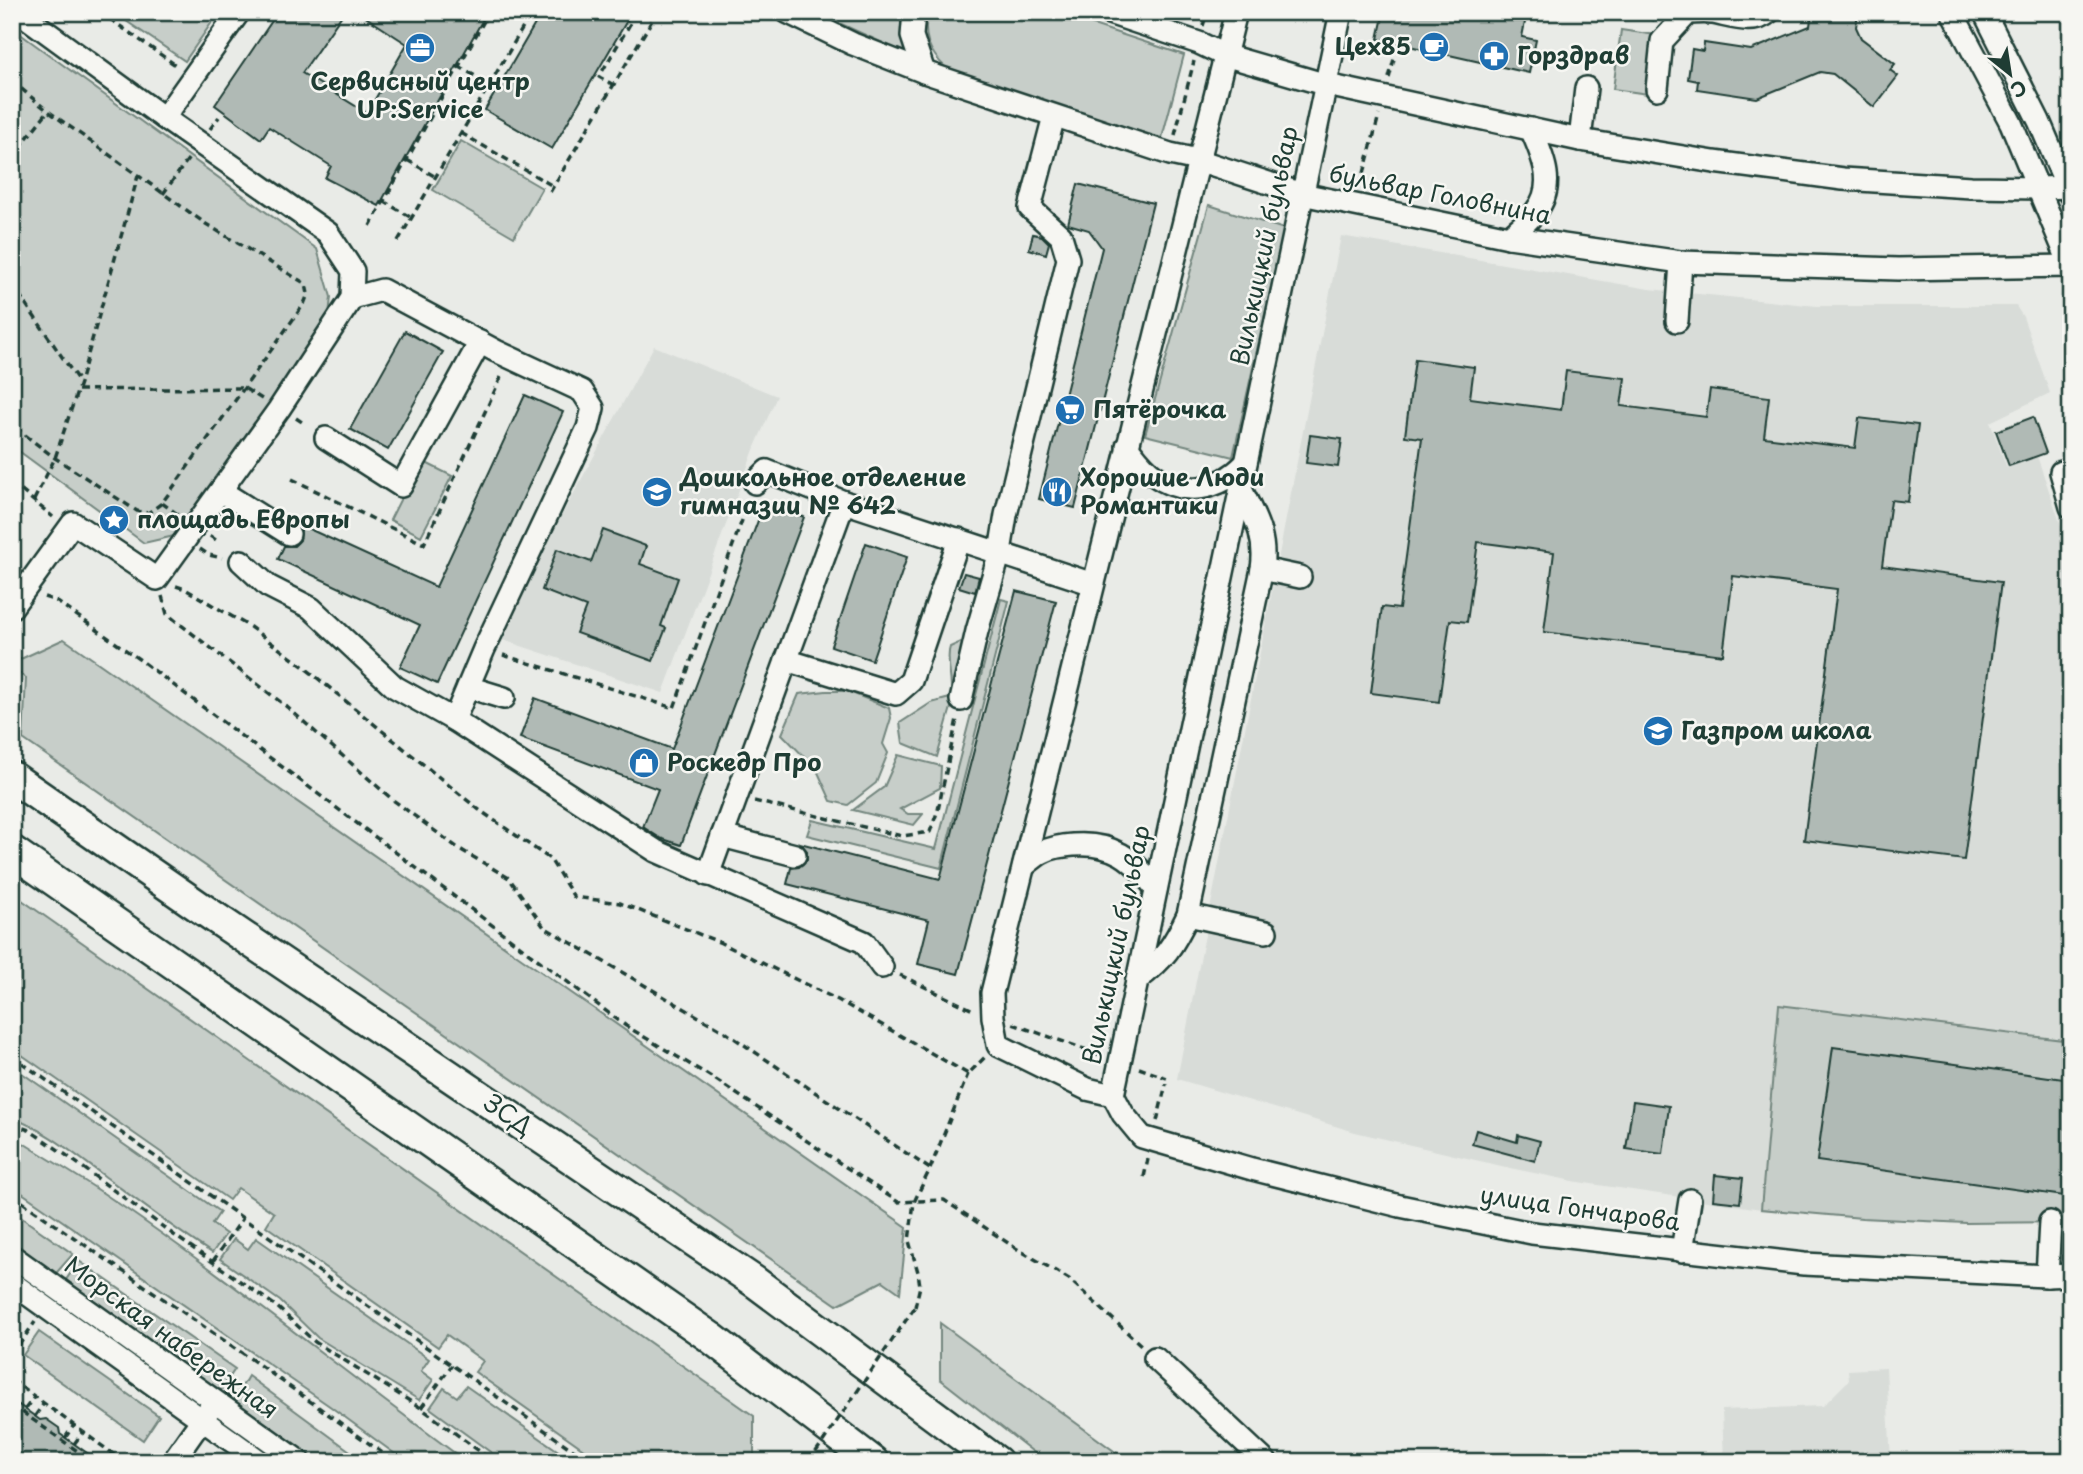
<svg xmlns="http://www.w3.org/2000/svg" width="2083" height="1474" font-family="'Playpen Sans',sans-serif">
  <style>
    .built { fill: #d8dcd8 }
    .green { fill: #c7cec9; stroke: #73867e; stroke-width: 2 }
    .building { fill: #b0bab5; stroke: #1f3d34; stroke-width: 2 }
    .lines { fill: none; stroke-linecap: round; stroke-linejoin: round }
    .minor-casing { stroke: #1f3d34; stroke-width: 26 }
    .highway-casing { stroke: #1f3d34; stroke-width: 35 }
    .path { stroke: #1f3d34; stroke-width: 3.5; stroke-dasharray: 7 5; stroke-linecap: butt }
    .minor { stroke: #f6f6f2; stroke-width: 21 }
    .highway { stroke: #f6f6f2; stroke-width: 30 }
    .path-bridge { stroke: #1f3d34; stroke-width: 3.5; stroke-dasharray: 7 5; stroke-linecap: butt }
    .labels { text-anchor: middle; stroke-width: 5; stroke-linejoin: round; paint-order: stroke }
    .poi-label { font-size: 24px; font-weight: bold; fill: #1f3d34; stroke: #f6f6f2; text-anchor: start }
    .street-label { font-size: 24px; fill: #1f3d34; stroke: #f6f6f2 }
  </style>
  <rect width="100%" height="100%" fill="#e9ebe7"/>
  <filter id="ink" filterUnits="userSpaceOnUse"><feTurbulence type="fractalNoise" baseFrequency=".0143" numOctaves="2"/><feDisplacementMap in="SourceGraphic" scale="14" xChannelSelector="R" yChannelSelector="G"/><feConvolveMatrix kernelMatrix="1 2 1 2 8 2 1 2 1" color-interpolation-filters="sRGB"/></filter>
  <g filter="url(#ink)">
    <g class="built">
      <path d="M1341,236L1649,289L1817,306H2016L2023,317L2050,393L1990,422L2007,468L2037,456L2066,540L2071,558V1041L1779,1005L1761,1209L1578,1182L1510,1168L1355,1132L1177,1079Z"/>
      <path d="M654,346L777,396L755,447L663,693L503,640L550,537Z"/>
      <path d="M1886,1368L1891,1462H1724L1722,1410L1823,1406L1849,1380L1848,1370Z"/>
    </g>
    <g class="green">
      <path d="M113,12H219L185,61Z"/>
      <path d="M815,12H907L909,55Z"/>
      <path d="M928,12H1054L1184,55L1162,138L1042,103L946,68C929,52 922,36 928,12Z"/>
      <path d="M12,28L317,249L331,297L328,324L174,536L144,543L12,446Z"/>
      <path d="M1621,30L1656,35L1648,94L1613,89Z"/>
      <path d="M461,141L542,188L514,237L433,190Z"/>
      <path d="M1209,205L1284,229L1233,457L1145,435Z"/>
      <path d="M420,460L452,476L421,536L390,520Z"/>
      <path d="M1001,599L1009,601L941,868L807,835L812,820L936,849Z"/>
      <path d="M64,639L907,1227L900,1293L883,1281L837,1305L23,739L26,678L12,668V663Z"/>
      <path d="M961,642L966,652L956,687L951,688C951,675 946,657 950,647Z"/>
      <path d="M826,691H847L889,708L891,718L883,744L888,753L876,783L848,805L831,801L817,770L782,734L799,694Z"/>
      <path d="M954,697L937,757L903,743L900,723L931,703Z"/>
      <path d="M898,755L941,766L940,788L900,809L908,814H923L914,825L853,810L884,787Z"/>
      <path d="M12,893L754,1416V1462H602L475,1372L483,1361L447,1335L438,1347L266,1226L274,1213L238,1188L229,1200L12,1048V958L15,954L12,951Z"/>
      <path d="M1779,1005L2071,1041V1222L1966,1223L1862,1218L1761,1209Z"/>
      <path d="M12,1066L220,1212L212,1224L226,1234L212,1253C174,1229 139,1202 103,1175C74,1154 46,1130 12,1118Z"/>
      <path d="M12,1136C42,1155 73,1173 103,1193C228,1277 345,1373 467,1462H406L331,1407L12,1186Z"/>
      <path d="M12,1211L73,1254L51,1279L12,1251Z"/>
      <path d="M256,1238L429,1359L421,1371L433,1380L419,1400L318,1338L280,1301L220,1259L234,1239L248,1249Z"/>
      <path d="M79,1261L235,1369L217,1396L61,1287Z"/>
      <path d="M940,1323L1129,1462H1046L940,1379Z"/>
      <path d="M39,1332L159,1416L143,1440L23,1355Z"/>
      <path d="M248,1376L365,1462H307L230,1407Z"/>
      <path d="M466,1386L574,1462H504L430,1408L444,1388L457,1397Z"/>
    </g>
    <g class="building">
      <path d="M278,12H344L302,73L367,113L407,44L358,12H487L379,206L325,178L331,166L269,127L261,139L215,105Z"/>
      <path d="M542,12H632L552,149L485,110Z"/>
      <path d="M1384,12H1519L1525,22L1522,37L1536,40L1529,73L1378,39Z"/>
      <path d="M1812,12H1858L1856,27L1861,38L1895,64L1890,70L1898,76L1874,107L1833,74L1820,72L1757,98L1697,89L1698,81L1688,79L1692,49L1703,51L1704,43L1751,50L1810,26Z"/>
      <path d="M1078,184L1153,203L1075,508L1039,499L1102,248L1089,230L1068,224Z"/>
      <path d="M1033,234L1042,236L1049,243L1046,254L1029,249Z"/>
      <path d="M405,331L443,352L388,450L350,429Z"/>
      <path d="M1415,359L1474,367L1470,398L1561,410L1566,371L1625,378L1621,406L1706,417L1710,389L1769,397L1764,437L1855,448L1859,418L1918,425L1908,502L1891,500L1882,566L2001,582L1964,860L1804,840L1837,589L1733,576L1723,655L1544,632L1554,552L1478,542L1467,622L1450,620L1439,702L1371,693L1382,607L1399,609L1422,438L1405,436Z"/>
      <path d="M525,395L563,412L437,684L400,667L420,625L278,559L284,546H294L300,540L301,529L296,523L436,587Z"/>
      <path d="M2033,417L2046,453L2009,466L1996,431Z"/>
      <path d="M1310,435L1342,439L1338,467L1306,463Z"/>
      <path d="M765,502L804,517L681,845L660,838L643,827L658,789L520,738L535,698L672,749Z"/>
      <path d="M603,530L646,546L640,564L678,578L661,626L666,628L653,661L576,633L586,607L542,590L557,549L591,562Z"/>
      <path d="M866,543L907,557L872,660L831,646Z"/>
      <path d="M964,573L979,577L975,592L959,587Z"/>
      <path d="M1016,591L1056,601L958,974L918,964L929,920L787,884L791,868L799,867L807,859V851L800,843L940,879Z"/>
      <path d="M1833,1047L2071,1080V1197L1817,1161Z"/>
      <path d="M1633,1101L1669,1106L1663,1154L1626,1149Z"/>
      <path d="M1476,1130L1517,1142L1518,1135L1540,1141L1535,1161L1472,1144Z"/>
      <path d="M1715,1175L1743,1178L1740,1203L1713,1200Z"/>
      <path d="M12,1400L40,1420L46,1419L59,1428L60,1434L100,1462H12Z"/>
    </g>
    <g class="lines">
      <g class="minor-casing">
        <g id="minor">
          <path d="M787,12L853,44L924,72L1170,154L1198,160L1302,194L1509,237L1681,262L1898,269L2071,266"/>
          <path d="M914,12L912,36L924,72"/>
          <path d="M1106,12L1199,43L1224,55L1327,85L1580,140L1714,162L1843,179L1971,187L2039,188L2071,187"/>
          <path d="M1952,12L2011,123L2071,267"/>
          <path d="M1984,12L2039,121L2071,196"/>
          <path d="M1657,89L1662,41L1688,13C1696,13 1704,12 1712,13C1730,16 1754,26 1769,12"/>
          <path d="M164,118L239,12"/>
          <path d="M1580,140L1586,88"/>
          <path d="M1509,237C1518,229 1529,221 1536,211C1557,185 1542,155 1531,129"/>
          <path d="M352,298L382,290L496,351L582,391L593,408L588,428L484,649L454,720"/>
          <path d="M1677,321L1681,262"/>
          <path d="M326,438L401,486L480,342"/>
          <path d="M1127,446C1135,456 1143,468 1154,475C1185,497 1219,490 1245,464"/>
          <path d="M2061,472L2071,507"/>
          <path d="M755,483L767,471L844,502L1093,584"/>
          <path d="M221,491L289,534"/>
          <path d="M241,561L268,586L311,608L395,687L454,720L656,851L864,942L882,967"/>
          <path d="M1262,569L1300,577"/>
          <path d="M12,607L73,523L157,579L279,409L352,298L353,271L328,233L164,118L19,12"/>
          <path d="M786,660L896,694L911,681L959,539"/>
          <path d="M468,687L504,698"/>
          <path d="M961,700L977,631L1000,552L1006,515L1068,259L1061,236L1030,208L1054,116"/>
          <path d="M722,836L795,855"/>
          <path d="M1024,866C1029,862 1035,857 1041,853C1052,847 1062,846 1073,845C1113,842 1133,858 1156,889"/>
          <path d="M708,875L844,502"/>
          <path d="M1188,915L1266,932"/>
          <path d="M1137,980C1165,959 1173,946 1188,915L1262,569C1267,535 1254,517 1240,487"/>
          <path d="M1113,1095L1087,1089L998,1045L993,1017L992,993L1236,12"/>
          <path d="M1113,1095L1341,12"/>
          <path d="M1113,1095L1123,1114L1142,1137L1252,1169L1400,1206L1532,1233L1804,1264L2047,1276L2071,1275"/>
          <path d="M1682,1251L1690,1200"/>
          <path d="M12,1256L300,1462"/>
          <path d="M2047,1276L2050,1222"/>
          <path d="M12,1283L261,1462"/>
          <path d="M1155,1358L1266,1462"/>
          <path d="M172,1462L210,1408"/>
        </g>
      </g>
      <g class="highway-casing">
        <g id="highway">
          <path d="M12,777L198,906L755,1282L997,1462"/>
          <path d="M12,851L710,1337L873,1462"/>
        </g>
      </g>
      <g class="path">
        <path d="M100,12L177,66"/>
        <path d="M1642,12L1645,17L1654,20"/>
        <path d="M1203,26L1207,12"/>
        <path d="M458,66L489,84"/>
        <path d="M1389,78L1394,59"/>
        <path d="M12,81L48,111L206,224L306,284L308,294L304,304L162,503L148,513L137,511L55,458L12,425"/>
        <path d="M614,85L599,77L637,12"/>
        <path d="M210,129L219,117"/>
        <path d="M461,133L553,186"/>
        <path d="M1175,135L1194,61"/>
        <path d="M12,157L48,111"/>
        <path d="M407,160L436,177"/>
        <path d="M1361,185L1379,115"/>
        <path d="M550,192L657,12"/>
        <path d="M163,194L189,158"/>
        <path d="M383,201L412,218"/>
        <path d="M370,226L489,12"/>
        <path d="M398,241L532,12"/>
        <path d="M12,284L80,383"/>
        <path d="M78,390L244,388L262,399"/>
        <path d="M296,418L305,424"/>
        <path d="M292,479L424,544L502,375"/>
        <path d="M12,483L53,517"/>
        <path d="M34,500L55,458L80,383L138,176"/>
        <path d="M162,503L180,516"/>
        <path d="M210,536L219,542"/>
        <path d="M200,549L209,555L222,558"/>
        <path d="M176,586L185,589L250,627L304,667L478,809L550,859L574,897L620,903L719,942L838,1000L968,1074L985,1057"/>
        <path d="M162,596L167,614L287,707L393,800L458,848L509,878L544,927L725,1032L930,1169"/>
        <path d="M44,597L56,601L143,662L626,1026L713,1078L898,1202L944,1200L1014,1247L1069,1279L1141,1345"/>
        <path d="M503,655L674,708L749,501"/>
        <path d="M754,801L902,836L930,832L938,810L957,719"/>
        <path d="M900,975L975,1011"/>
        <path d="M1013,1024L1101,1055"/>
        <path d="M12,1056L590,1462"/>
        <path d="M1139,1068L1167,1078"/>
        <path d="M1157,1121L1166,1084"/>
        <path d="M12,1124L29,1130L66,1155L174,1235L276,1306L315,1342L421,1408L494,1462"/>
        <path d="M1144,1177L1148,1159"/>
        <path d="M12,1195L251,1359L395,1462"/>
        <path d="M213,1261L243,1218"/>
        <path d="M915,1307L920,1286L918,1272L909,1241L914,1202L930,1169L968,1074"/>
        <path d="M12,1355L35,1322"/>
        <path d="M12,1363L16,1358"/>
        <path d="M12,1380L124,1462"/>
        <path d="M12,1405L93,1462"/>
        <path d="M421,1408L452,1365"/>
        <path d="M25,1409L35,1396"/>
        <path d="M35,1416L44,1403"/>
        <path d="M65,1438L74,1425"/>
        <path d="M74,1444L83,1432"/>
        <path d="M104,1462L111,1452"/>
        <path d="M142,1462L149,1452"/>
      </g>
      <use href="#minor" class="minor"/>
      <use href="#highway" class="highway"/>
      <path class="path-bridge" d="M809,1462L915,1307"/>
    </g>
  </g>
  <defs>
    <g id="cafe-disc" transform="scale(1.575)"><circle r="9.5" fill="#1f6fb2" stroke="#f6f6f2"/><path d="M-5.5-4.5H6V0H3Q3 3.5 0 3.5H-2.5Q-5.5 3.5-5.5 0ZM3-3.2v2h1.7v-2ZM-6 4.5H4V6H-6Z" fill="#fff"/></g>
    <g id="office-disc" transform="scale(1.575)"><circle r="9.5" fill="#1f6fb2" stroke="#f6f6f2"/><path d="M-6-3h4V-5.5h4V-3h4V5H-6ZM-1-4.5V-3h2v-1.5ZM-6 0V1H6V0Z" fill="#fff"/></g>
    <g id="pharmacy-disc" transform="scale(1.575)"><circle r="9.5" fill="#1f6fb2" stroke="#f6f6f2"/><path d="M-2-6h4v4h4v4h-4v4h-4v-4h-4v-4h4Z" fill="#fff"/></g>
    <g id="supermarket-disc" transform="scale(1.575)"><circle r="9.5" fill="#1f6fb2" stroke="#f6f6f2"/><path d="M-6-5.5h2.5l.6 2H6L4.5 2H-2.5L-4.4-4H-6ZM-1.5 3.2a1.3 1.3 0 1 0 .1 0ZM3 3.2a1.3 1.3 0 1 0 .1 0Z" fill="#fff"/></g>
    <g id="school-disc" transform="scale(1.575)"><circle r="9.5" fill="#1f6fb2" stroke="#f6f6f2"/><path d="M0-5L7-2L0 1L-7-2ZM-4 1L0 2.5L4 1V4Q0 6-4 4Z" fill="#fff"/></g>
    <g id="restaurant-disc" transform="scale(1.575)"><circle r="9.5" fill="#1f6fb2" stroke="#f6f6f2"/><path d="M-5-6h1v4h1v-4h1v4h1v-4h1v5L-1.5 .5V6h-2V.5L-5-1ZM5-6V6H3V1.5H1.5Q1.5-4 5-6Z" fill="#fff"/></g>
    <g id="sight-disc" transform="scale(1.575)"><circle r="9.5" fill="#1f6fb2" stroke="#f6f6f2"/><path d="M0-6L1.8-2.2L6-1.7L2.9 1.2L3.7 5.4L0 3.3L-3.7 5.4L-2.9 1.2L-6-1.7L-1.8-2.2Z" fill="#fff"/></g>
    <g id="shop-disc" transform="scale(1.575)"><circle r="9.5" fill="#1f6fb2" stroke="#f6f6f2"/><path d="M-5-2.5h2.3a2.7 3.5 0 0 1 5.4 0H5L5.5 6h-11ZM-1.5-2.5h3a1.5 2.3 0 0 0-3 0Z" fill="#fff"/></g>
  </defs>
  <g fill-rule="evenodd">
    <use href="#cafe-disc" x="1434" y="47"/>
    <use href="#office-disc" x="420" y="48"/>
    <use href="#pharmacy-disc" x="1494" y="56"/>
    <use href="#supermarket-disc" x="1070" y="410"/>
    <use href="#school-disc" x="657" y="492"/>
    <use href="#restaurant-disc" x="1057" y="492"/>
    <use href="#sight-disc" x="114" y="520"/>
    <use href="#school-disc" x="1658" y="731"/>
    <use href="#shop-disc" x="644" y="763"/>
  </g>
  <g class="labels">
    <g class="poi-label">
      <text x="1411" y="55" text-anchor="end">Цех85</text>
      <text x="1517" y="64">Горздрав</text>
      <text x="420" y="90" text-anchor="middle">Сервисный центр<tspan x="420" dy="28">UP:Service</tspan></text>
      <text x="1093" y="418">Пятёрочка</text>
      <text x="680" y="486">Дошкольное отделение<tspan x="680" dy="28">гимназии № 642</tspan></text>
      <text x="1080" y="486">Хорошие Люди<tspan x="1080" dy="28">Романтики</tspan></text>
      <text x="137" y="528">площадь Европы</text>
      <text x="1681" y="739">Газпром школа</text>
      <text x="667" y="771">Роскедр Про</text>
    </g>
    <g class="street-label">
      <text transform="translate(1440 195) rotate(11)" y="8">бульвар Головнина</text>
      <text transform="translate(1265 246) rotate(-78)" y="8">Вилькицкий бульвар</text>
      <text transform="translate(1117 945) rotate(-78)" y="8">Вилькицкий бульвар</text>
      <text transform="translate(508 1115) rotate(34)" y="8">ЗСД</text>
      <text transform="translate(1580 1209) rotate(8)" y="8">улица Гончарова</text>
      <text transform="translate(171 1338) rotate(36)" y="8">Морская набережная</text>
    </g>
  </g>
  <rect width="2083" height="1474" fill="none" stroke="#f6f6f2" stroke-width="42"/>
  <rect x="21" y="21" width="2041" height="1432" fill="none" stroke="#1f3d34" stroke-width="2.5" filter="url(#ink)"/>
  <g transform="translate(2010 74) rotate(150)" stroke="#f6f6f2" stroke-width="5" paint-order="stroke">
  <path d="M0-5L12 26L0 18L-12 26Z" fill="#1f3d34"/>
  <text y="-10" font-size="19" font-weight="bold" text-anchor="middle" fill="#1f3d34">С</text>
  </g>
</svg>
